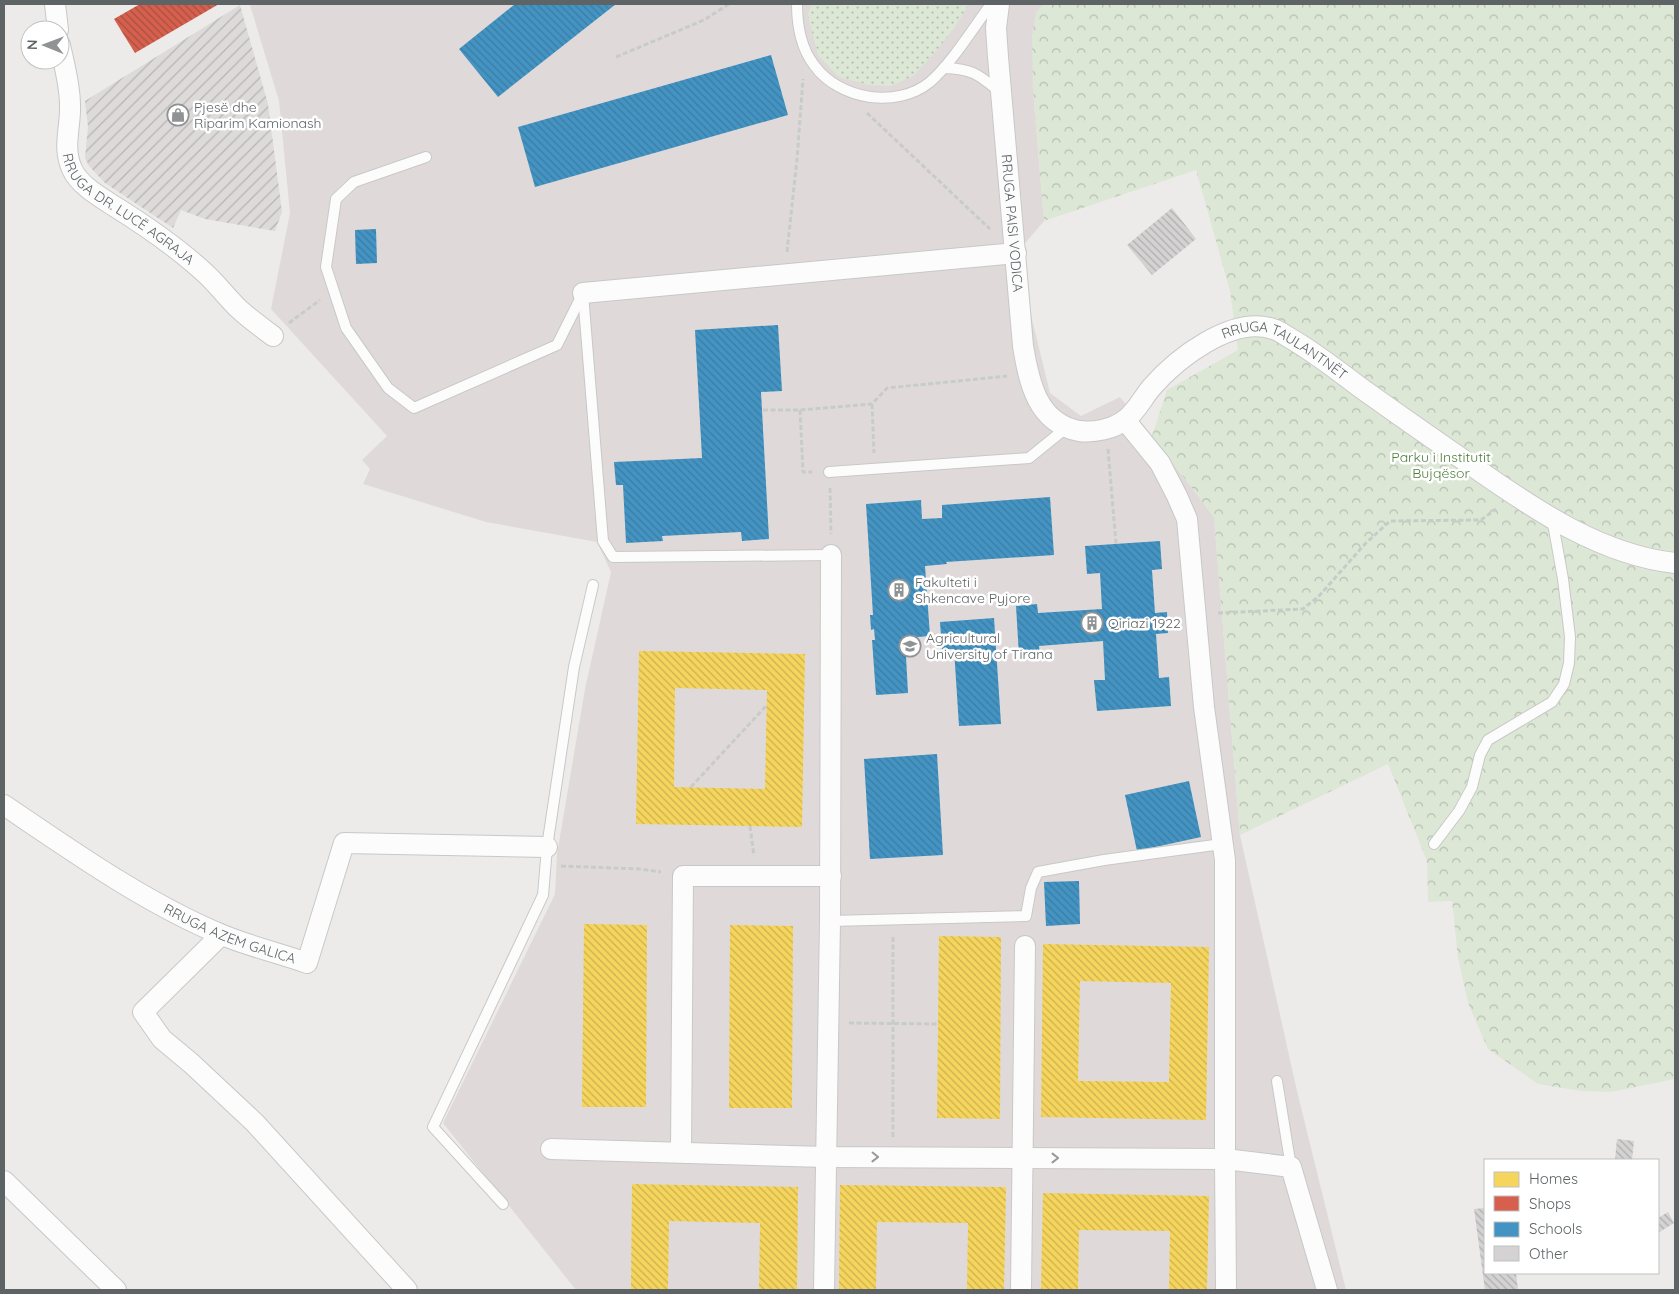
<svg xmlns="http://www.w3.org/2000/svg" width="1679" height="1294" font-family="Quicksand,sans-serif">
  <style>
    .industrial { fill: url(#industrial-furrows) }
    .education { fill: #dfdad9 }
    .park { fill: url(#park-crowns) }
    .garden { fill: url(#garden-dots) }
    .homes { fill: url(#homes-back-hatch); fill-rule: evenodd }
    .shops { fill: url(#shops-back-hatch) }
    .schools { fill: url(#schools-back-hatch) }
    .building { fill: url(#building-back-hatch) }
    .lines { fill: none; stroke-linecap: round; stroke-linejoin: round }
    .lane-casing { stroke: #c8c8c7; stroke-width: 12 }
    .street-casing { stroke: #c8c8c7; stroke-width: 22 }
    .path { stroke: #c8ccc8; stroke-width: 3; stroke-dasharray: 5 2.5; stroke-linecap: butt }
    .lane { stroke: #fcfcfc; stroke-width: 10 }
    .street { stroke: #fcfcfc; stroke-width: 20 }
    .oneway { stroke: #95999a }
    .labels { text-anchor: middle; stroke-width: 5; stroke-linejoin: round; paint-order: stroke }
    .poi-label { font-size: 14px; fill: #5e6466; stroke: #fff; text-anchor: start }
    .street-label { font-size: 14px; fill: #5e6466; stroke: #fff }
    .park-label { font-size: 14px; fill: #517e3d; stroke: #fff }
  </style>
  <defs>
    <pattern id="industrial-furrows" width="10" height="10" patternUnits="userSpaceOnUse" patternTransform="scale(1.25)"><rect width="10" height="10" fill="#dddad9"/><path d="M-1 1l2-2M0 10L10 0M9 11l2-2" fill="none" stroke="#b6b4b4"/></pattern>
    <pattern id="park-crowns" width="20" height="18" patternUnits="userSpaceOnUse" patternTransform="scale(1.25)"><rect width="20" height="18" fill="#dde7d6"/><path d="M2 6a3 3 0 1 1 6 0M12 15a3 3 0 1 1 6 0" fill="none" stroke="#b6bfb1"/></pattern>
    <pattern id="garden-dots" width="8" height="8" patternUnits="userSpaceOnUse" patternTransform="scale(1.25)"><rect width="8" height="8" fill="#dde7d6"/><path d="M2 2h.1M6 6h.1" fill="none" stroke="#b6bfb1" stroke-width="1.8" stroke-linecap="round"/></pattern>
    <pattern id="homes-back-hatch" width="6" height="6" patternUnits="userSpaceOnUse" patternTransform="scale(1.25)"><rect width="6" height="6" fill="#f6d55c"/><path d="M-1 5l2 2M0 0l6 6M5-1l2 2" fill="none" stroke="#cab050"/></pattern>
    <pattern id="shops-back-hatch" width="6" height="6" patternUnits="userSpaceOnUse" patternTransform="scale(1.25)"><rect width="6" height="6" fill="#d6604d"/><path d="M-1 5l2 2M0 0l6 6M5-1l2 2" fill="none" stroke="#a85042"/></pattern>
    <pattern id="schools-back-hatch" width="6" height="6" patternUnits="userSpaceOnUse" patternTransform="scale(1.25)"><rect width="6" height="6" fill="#4393c3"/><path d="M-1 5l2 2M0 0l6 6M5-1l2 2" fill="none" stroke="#3b7ca2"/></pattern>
    <pattern id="building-back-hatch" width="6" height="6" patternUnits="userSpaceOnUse" patternTransform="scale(1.25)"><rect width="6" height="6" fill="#d4d2d2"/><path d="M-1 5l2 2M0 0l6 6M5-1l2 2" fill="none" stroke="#afaeae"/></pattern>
  </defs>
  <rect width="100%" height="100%" fill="#edebe9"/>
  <path class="industrial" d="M240,5L268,104L282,212L275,231L205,219L181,210L173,228L105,183L89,166L85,158L88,127L85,101Z"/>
  <path class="education" d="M252,4H1044L1036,13L1033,90L1044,221L1016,254L1050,393L1081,416L1120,397L1152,436L1214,517L1240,835L1297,1091L1346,1290H576L443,1123L555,894L557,854L585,689L611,572L597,542L486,522L363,484L370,469L362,460L387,436L271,309L290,213L279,101L250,5Z"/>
  <path class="park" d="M1044,4H1675V1079L1611,1092L1581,1091L1538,1084L1488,1049L1468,1003L1458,958L1452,901L1428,902L1427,861L1388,764L1240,835L1214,517L1152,436L1167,390L1238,350L1230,291L1196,170L1044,221L1033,90L1032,35L1036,13Z"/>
  <path class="garden" d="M811,4H969L954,28L938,49L913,76L891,86L870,85L839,77L818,55L808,16Z"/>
  <g class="homes">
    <path d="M639,651L805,654L802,827L636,824ZM675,688L767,690L765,789L674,787Z"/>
    <path d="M584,924L647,925L646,1107H582Z"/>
    <path d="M730,925L793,926L792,1108H729Z"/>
    <path d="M939,936L1001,937L1000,1119L937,1118Z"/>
    <path d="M1043,944L1209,947L1206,1120L1041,1117ZM1080,981L1171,983L1169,1082L1078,1081Z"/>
    <path d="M632,1184L798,1187L797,1290H759L760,1223L669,1221L668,1290H631Z"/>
    <path d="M840,1185L1006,1187L1004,1290H967L968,1223L877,1222L876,1290H839Z"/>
    <path d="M1043,1193L1209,1196L1207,1290H1169L1170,1231L1079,1230L1078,1290H1041Z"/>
  </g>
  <path class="shops" d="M140,4H219L135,53L114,19Z"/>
  <g class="schools">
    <path d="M515,4H616L498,97L459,49Z"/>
    <path d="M771,55L788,115L535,187L518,127Z"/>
    <path d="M376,229L377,263L356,264L355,230Z"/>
    <path d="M778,325L782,391L761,392L769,539L742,541L741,532L662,536L663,541L626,543L623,485H616L614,462L702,458L695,330Z"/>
    <path d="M1050,497L1054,555L946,562L947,564L925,566L930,636L905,638L908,693L876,695L872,640H875L874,629L871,630L870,615H873L866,504L921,500L922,519L942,518V505Z"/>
    <path d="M1160,541L1162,569L1152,570L1155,613L1167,612L1168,633L1156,634L1159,678L1169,677L1171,706L1097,711L1094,680H1105L1103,641L1039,646L1040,655L1019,656L1016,606L1037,604L1038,613L1102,609L1100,573L1087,574L1085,546Z"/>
    <path d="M994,618L1001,724L959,726L954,649H942L940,622Z"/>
    <path d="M937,754L943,855L870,859L864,759Z"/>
    <path d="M1189,781L1201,837L1137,851L1125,795Z"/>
    <path d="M1079,881L1080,924L1046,926L1044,882Z"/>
  </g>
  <g class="building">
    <path d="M1172,208L1196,239L1152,275L1127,245Z"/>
    <path d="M1617,1139L1634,1141L1632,1160H1615Z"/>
    <path d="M1485,1208V1273H1516L1518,1290H1485L1474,1209Z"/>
    <path d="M1668,1212L1674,1223L1658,1233V1218Z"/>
  </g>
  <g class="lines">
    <g class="lane-casing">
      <g id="lane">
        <path d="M797,4C797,24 801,48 814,65C839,100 897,109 930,82C951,64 974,27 991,4"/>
        <path d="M944,68C973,69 978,74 1000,92"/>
        <path d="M426,157L354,182L336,199L326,267L346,328L388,388L414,408L557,345L583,293"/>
        <path d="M583,294L603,541L613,557L831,555"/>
        <path d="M829,472L1029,458L1066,428"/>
        <path d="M1434,844L1459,811L1472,787L1480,755L1488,740L1552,702L1564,684L1569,663L1570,637L1563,579L1552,518"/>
        <path d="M830,921L1026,916L1031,888L1038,872L1104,860L1222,844"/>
        <path d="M1277,1081L1291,1167"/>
        <path d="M503,1204L433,1127L543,895L547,847L574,667L593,585"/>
      </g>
    </g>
    <g class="street-casing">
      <g id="street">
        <path d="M55,4L58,30"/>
        <path id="s1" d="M999,4L996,28L998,57L1023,346C1029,382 1037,423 1079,431C1094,433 1113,429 1125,420C1137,411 1142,399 1151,388C1176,359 1232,315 1273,329C1278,330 1283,334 1288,337C1313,351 1337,370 1361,388C1400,416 1439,443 1478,470C1537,511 1602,555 1675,563"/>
        <path id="s2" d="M60,45C64,64 70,85 70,105C71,127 62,147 72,169C79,185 100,197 114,206C146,226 178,248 206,274C218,285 228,299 240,310C250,319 262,328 273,336"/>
        <path d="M583,293L1016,253"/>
        <path d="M1125,420L1160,463L1177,496L1187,519L1204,707L1225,860V1159L1226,1290"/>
        <path id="s3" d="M4,805C72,851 144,902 220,934C248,946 279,953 307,963L344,843L547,847"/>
        <path d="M221,935L143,1012L162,1039L192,1064L255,1123L407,1290"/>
        <path d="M551,1149L826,1157L1225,1159L1291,1167L1327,1290"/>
        <path d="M681,1152L683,876H831"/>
        <path d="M4,1181L116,1290"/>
        <path d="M824,1290L830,921L831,555"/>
        <path d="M1021,1290L1025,946"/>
      </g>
    </g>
    <g class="path">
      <path d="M616,57L704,20L729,4"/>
      <path d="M867,113L990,229"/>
      <path d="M787,252L797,159L803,79"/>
      <path d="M289,323L320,300"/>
      <path d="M872,404L874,453"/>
      <path d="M763,410H800L872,404L887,388L1007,376"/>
      <path d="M800,410L803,472H812"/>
      <path d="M1108,449L1116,544"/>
      <path d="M830,488L831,534"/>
      <path d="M1218,613L1303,609L1319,596L1365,544L1390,521L1481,520L1496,509"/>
      <path d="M691,787L766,706"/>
      <path d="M750,826L754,856"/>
      <path d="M561,866L640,869L661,872"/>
      <path d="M849,1023L937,1024"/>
      <path d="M893,1137V935"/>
    </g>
    <use href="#lane" class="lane"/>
    <use href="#street" class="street"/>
  </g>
  <defs><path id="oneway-chevron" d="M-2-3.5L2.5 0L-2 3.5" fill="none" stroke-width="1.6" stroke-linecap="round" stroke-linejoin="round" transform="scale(1.25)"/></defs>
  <g class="oneway">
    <use href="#oneway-chevron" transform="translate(875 1157) rotate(1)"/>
    <use href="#oneway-chevron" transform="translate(1055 1158)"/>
  </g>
  <defs>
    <g id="shop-ring" transform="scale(1.125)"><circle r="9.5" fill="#fff" stroke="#909394" stroke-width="1.5"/><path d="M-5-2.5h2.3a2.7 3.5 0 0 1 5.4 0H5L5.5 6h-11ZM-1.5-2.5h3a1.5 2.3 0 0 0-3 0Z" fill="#909394"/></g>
    <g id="building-ring" transform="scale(1.125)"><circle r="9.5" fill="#fff" stroke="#909394" stroke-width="1.5"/><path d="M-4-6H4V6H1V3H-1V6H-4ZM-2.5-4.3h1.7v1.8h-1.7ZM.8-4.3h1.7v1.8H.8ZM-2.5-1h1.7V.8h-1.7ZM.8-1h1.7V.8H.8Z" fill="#909394"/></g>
    <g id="university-ring" transform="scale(1.125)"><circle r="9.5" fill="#fff" stroke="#909394" stroke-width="1.5"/><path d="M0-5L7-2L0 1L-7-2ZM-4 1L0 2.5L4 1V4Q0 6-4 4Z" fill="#909394"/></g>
  </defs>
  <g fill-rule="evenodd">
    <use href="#shop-ring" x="178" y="115"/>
    <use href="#building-ring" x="899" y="590"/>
    <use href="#building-ring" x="1092" y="623"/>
    <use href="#university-ring" x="910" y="646"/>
  </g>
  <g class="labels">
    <g class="poi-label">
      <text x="194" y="112">Pjesë dhe<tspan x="194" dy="16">Riparim Kamionash</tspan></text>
      <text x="915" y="587">Fakulteti i<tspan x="915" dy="16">Shkencave Pyjore</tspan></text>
      <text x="1108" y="628">Qiriazi 1922</text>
      <text x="926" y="643">Agricultural<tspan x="926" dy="16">University of Tirana</tspan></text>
    </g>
    <g class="street-label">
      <text dy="5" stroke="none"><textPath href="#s2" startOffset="194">RRUGA DR. LUCË AGRAJA</textPath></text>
      <text dy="5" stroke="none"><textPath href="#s1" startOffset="220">RRUGA PAISI VODICA</textPath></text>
      <text dy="5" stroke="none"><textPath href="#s1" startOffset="702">RRUGA TAULANTNËT</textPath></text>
      <text dy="5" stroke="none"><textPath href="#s3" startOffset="261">RRUGA AZEM GALICA</textPath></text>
    </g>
    <g class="park-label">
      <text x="1441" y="462">Parku i Institutit<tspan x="1441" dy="16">Bujqësor</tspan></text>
    </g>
  </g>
  <rect width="1679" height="1294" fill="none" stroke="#5e6466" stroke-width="10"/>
  <rect x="1484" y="1159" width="175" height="115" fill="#ffffff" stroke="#bfc1c2"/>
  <rect x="1494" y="1172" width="25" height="15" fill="#f6d55c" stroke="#bfc1c2"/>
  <text x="1529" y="1184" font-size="15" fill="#5e6466">Homes</text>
  <rect x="1494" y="1196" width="25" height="15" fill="#d6604d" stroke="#bfc1c2"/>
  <text x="1529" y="1209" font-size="15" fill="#5e6466">Shops</text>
  <rect x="1494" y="1222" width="25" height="15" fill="#4393c3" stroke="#bfc1c2"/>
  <text x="1529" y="1234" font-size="15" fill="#5e6466">Schools</text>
  <rect x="1494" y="1246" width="25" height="15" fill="#d4d2d2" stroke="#bfc1c2"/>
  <text x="1529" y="1259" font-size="15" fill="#5e6466">Other</text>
  <g transform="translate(45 45) rotate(271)"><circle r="24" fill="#ffffff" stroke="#bfc1c2"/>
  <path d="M0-4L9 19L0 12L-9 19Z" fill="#909394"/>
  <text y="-8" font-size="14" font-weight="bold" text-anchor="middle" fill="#5e6466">N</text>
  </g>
</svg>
